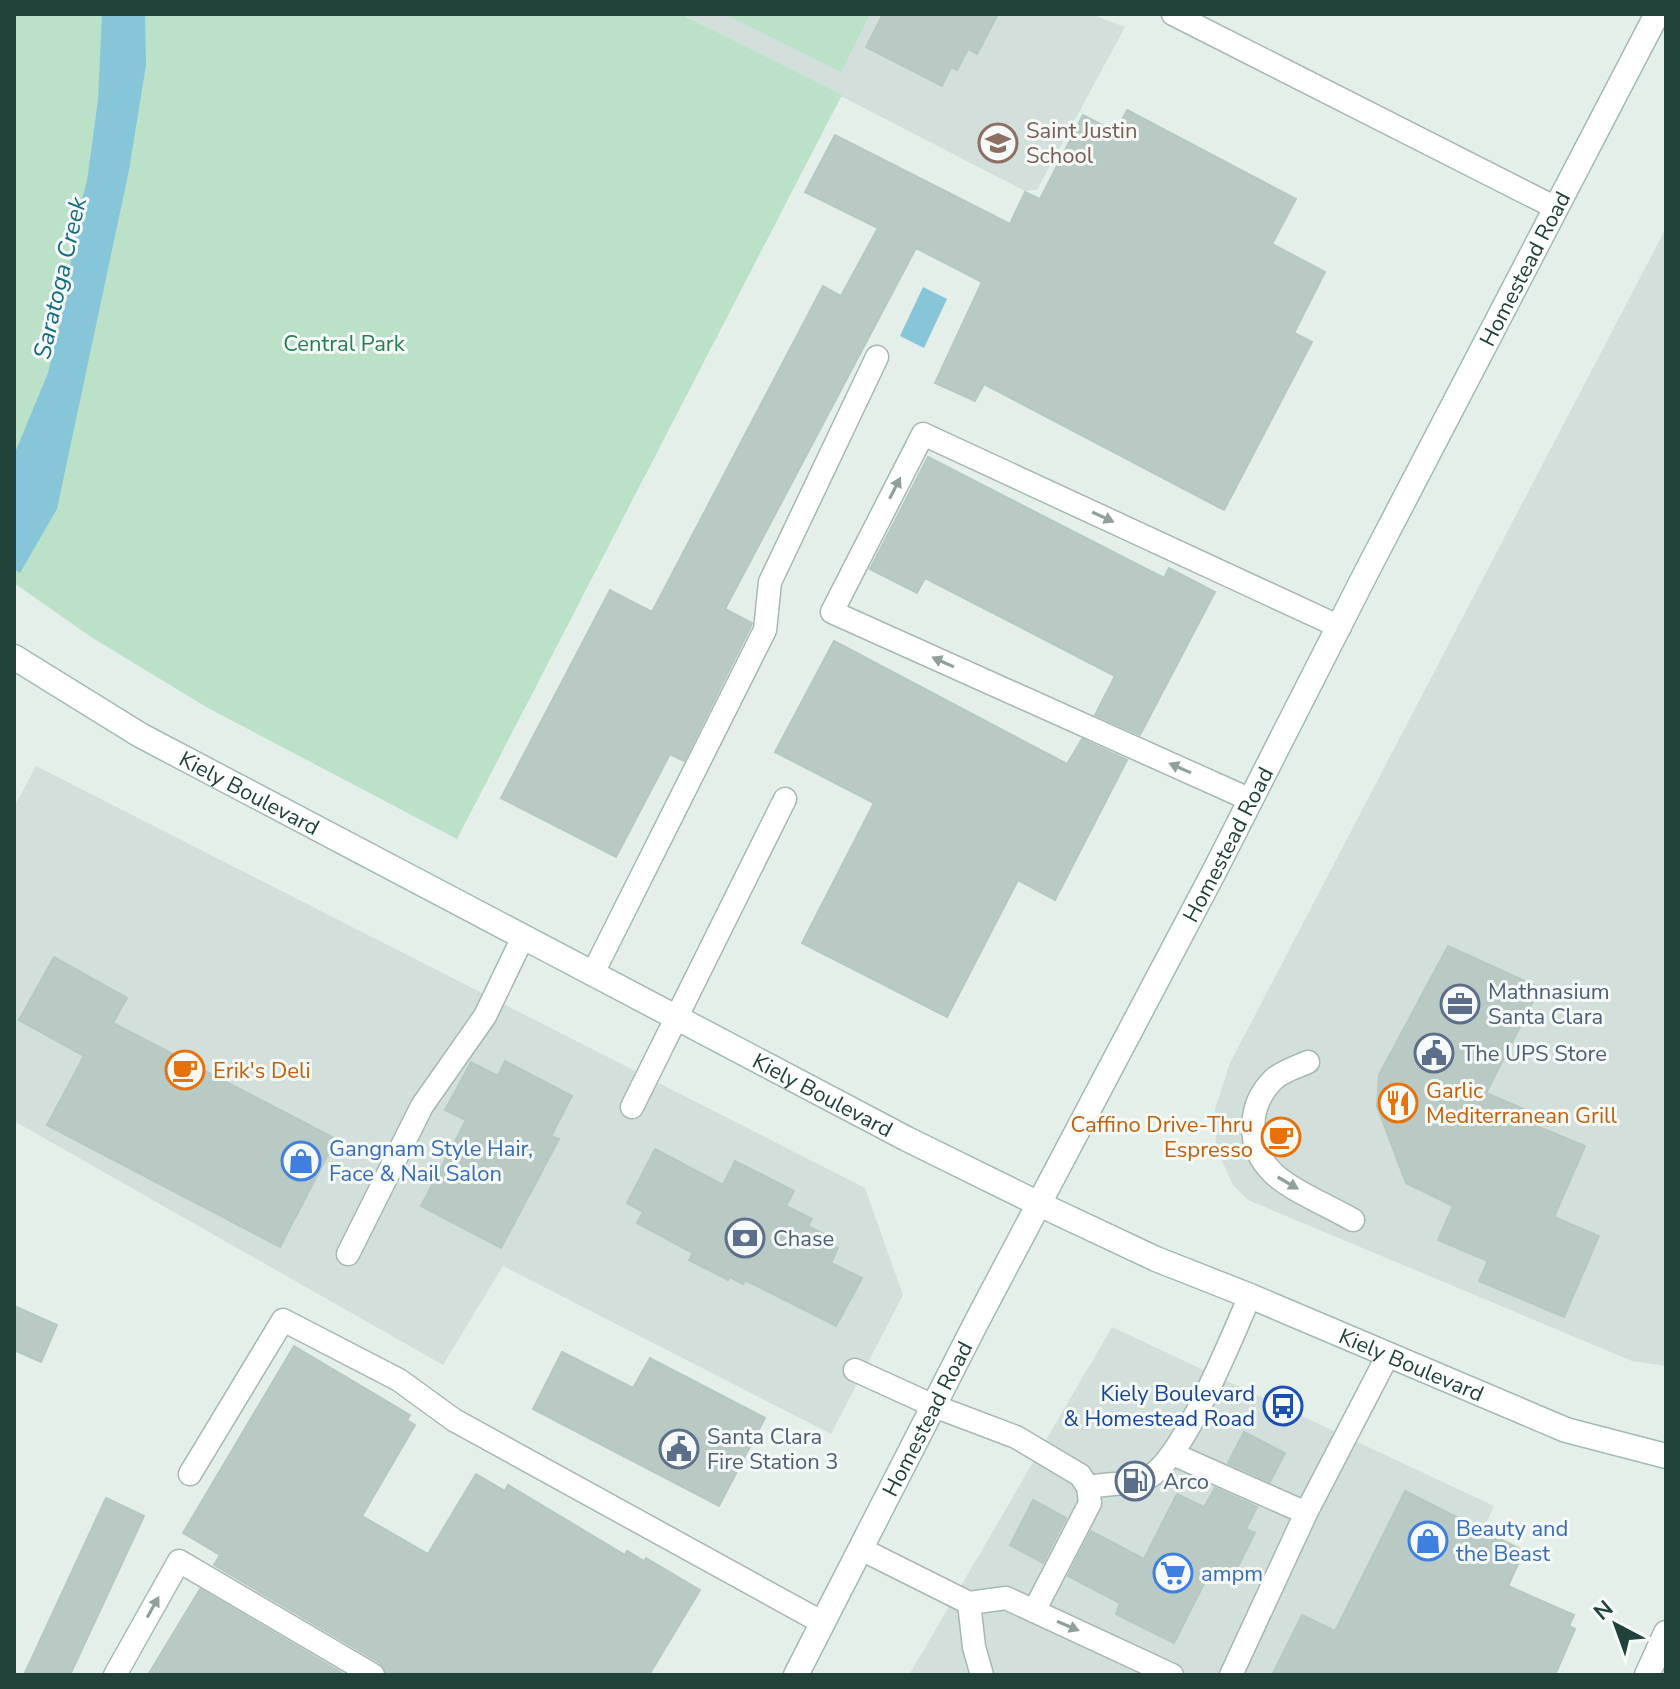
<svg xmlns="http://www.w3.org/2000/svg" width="1680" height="1689" font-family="'Nunito Sans',sans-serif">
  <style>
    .built { fill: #d2dfda }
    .green { fill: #bbe1c8 }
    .water { fill: #87c6d8 }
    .building { fill: #b9cac4; stroke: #b5c9c2; stroke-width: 2 }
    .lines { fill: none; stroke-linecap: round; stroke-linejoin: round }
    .service-casing { stroke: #a6b8b2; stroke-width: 25 }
    .minor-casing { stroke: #a6b8b2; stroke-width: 27 }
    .secondary-casing { stroke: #a1bbb4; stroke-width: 27 }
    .service { stroke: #fff; stroke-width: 22 }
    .minor { stroke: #fff; stroke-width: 24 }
    .secondary { stroke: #fff; stroke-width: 24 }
    .oneway { fill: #90a09d }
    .labels { text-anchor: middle; stroke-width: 6; stroke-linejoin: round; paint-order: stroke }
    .education-label { font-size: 22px; fill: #785e54; stroke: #f5faf8; text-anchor: start }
    .street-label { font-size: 22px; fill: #21423b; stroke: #f5faf8 }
    .park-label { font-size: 22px; fill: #277d4e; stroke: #f5faf8 }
    .service-label { font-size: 22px; fill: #4e5e75; stroke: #f5faf8; text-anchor: start }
    .food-label { font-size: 22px; fill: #c56008; stroke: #f5faf8; text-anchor: start }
    .shop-label { font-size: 22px; fill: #366cbe; stroke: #f5faf8; text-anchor: start }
    .transit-label { font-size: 22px; fill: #164399; stroke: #f5faf8; text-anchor: end }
    .water-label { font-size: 24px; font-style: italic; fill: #156b84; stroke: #f5faf8 }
  </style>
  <rect width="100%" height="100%" fill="#e4efea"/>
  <g class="built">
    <path d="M682,14H1099L1098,17L1125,27L1037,190L1025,191Z"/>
    <path d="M1666,228V1366L1632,1361L1248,1200L1233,1185L1216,1148L1215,1109L1230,1063Z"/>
    <path d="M36,766L865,1188L903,1295L831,1434L503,1266L443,1365L14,1121V807Z"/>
    <path d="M1112,1327L1494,1506L1417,1675H909Z"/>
  </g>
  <g class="green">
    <path d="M14,14H681L842,95L457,839L208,708L91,637L14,583Z"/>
    <path d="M724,14H865L869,16L841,72Z"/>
  </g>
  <g class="water">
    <path d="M102,14H145L146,65L129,170L57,509L20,573L14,569V455L48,373L69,285L73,233L87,181L98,100Z"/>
    <path d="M923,287L947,299L924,348L900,336Z"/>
  </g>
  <g class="building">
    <path d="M883,14H998L977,54L968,49L957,70L951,67L942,86L866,47Z"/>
    <path d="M1127,110L1296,199L1272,244L1325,272L1294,333L1312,342L1224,510L984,384L975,401L935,383L982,282L916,248L725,609L752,623L751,626L684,761L670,754L616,857L501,798L610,590L652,612L823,286L841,296L878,228L805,192L835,135L1010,224L1025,192L1040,199L1083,115L1116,132Z"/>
    <path d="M928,457L1164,578L1169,568L1215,592L1140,735L1095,715L1115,676L925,578L917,593L870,569Z"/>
    <path d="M834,641L1067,764L1082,739L1127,760L1055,900L1018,880L947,1017L802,943L874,803L775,752Z"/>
    <path d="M1448,946L1540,988L1486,1093L1524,1109L1520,1119L1585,1146L1554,1217L1599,1236L1564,1317L1479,1281L1488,1261L1438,1240L1453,1206L1406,1183L1377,1106L1379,1075Z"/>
    <path d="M54,957L127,998L113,1023L336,1139L280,1247L47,1125L84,1056L19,1020Z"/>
    <path d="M505,1061L572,1096L551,1136L559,1139L501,1248L421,1206L466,1120L445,1110L471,1062L498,1076Z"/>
    <path d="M655,1149L723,1185L735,1161L794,1191L786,1206L812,1219L808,1226L827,1236L824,1241L838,1248L831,1263L862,1278L836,1326L745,1280L743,1284L730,1277L728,1280L689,1260L693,1253L637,1223L643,1212L627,1203Z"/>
    <path d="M14,1306L57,1325L41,1362L14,1350Z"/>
    <path d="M294,1346L410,1415L407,1420L415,1425L362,1516L428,1554L476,1474L505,1491L508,1485L625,1555L627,1551L644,1561L646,1558L700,1590L649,1675H387L380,1663L214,1565L220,1555L183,1533Z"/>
    <path d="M562,1352L633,1388L650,1358L765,1418L719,1506L533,1409Z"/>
    <path d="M1244,1432L1285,1453L1270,1482L1228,1463Z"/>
    <path d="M1215,1488L1257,1507L1246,1529L1255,1533L1232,1578L1212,1568L1174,1643L1116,1614L1120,1603L1068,1576L1091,1531L1144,1559L1177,1494L1204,1507Z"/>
    <path d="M1405,1491L1524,1551L1508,1586L1574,1615L1569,1626L1575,1629L1555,1675H1272L1302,1615L1335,1631Z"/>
    <path d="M106,1498L144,1516L70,1675H24Z"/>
    <path d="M1033,1500L1066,1518L1043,1563L1010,1545Z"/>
    <path d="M200,1589L345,1675H148Z"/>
  </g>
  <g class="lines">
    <g class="service-casing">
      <g id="service">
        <path d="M1173,14L1556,208"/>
        <path d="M1251,800L832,612L923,434L1340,627"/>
        <path d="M593,973L765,630L770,582L877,357"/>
        <path d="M1308,1062C1297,1067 1283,1071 1274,1079C1248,1104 1245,1146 1273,1173C1290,1190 1331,1207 1353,1220"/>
        <path d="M632,1107L785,799"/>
        <path d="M348,1254L422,1106L485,1016L523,937"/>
        <path d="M855,1370L934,1406L1016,1437L1080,1475L1088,1487L1090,1503L1034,1611"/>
        <path d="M1173,1454L1306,1513"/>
        <path d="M190,1474L283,1320L399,1380L454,1420L823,1623"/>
        <path d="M1088,1487C1103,1484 1137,1484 1149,1477C1184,1458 1232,1336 1250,1296"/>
        <path d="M861,1549L969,1603L1006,1598L1172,1675"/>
        <path d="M969,1603L974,1647L982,1675"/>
        <path d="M115,1675L179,1561L373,1675"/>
        <path d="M1231,1675L1306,1513L1388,1355"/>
      </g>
    </g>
    <g class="minor-casing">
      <path id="minor" d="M1647,1675L1666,1633"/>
    </g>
    <g class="secondary-casing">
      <g id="secondary">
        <path id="s1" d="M14,657L140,735L907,1139L1039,1204L1156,1259L1250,1296L1566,1430L1666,1456"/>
        <path id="s2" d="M796,1675L977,1321L1214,872L1366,573L1657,14"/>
      </g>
    </g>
    <use href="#service" class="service"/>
    <use href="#minor" class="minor"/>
    <use href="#secondary" class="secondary"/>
  </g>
  <defs><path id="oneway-solid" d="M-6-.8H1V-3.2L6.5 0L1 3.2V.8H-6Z" transform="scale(2)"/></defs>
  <g class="oneway">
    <use href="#oneway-solid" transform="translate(895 488) rotate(-63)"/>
    <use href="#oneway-solid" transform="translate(1103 517) rotate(25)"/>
    <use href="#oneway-solid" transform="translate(943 662) rotate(-156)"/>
    <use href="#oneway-solid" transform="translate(1180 768) rotate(-156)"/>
    <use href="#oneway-solid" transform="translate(1288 1183) rotate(30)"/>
    <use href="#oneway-solid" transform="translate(153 1607) rotate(-61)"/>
    <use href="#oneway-solid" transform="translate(1068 1626) rotate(23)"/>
  </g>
  <defs>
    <g id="school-ring" transform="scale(2)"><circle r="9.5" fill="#f5faf8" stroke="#8d6e63" stroke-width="1.5"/><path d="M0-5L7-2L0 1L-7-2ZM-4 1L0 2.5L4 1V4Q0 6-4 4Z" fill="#8d6e63"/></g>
    <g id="office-ring" transform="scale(2)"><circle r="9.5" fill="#f5faf8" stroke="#5c6f8a" stroke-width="1.5"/><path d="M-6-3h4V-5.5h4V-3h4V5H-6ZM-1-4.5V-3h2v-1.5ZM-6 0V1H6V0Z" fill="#5c6f8a"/></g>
    <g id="civic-ring" transform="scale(2)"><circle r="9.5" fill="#f5faf8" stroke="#5c6f8a" stroke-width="1.5"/><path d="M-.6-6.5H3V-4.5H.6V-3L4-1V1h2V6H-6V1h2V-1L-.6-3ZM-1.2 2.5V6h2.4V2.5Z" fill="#5c6f8a"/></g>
    <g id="cafe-ring" transform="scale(2)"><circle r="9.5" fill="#f5faf8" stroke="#e8710a" stroke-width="1.5"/><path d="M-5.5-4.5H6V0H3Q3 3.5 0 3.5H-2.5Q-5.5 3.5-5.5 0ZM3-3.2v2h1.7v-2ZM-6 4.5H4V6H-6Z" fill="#e8710a"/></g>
    <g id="restaurant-ring" transform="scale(2)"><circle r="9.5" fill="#f5faf8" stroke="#e8710a" stroke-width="1.5"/><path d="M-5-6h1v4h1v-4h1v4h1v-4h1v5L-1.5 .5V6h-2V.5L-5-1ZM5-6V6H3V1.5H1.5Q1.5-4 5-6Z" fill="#e8710a"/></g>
    <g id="shop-ring" transform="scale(2)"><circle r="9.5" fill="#f5faf8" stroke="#3f7fe0" stroke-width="1.5"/><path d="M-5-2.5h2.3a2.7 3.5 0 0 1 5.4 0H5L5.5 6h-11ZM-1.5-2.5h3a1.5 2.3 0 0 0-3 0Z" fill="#3f7fe0"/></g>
    <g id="bank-ring" transform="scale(2)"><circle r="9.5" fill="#f5faf8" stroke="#5c6f8a" stroke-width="1.5"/><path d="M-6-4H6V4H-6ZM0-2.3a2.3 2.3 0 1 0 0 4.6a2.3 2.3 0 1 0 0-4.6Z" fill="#5c6f8a"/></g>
    <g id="bus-ring" transform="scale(2)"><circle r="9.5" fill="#f5faf8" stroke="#1a4fb4" stroke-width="1.5"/><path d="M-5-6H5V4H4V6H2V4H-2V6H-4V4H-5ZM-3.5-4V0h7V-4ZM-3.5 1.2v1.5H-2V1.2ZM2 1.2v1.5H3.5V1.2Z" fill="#1a4fb4"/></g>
    <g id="fuel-ring" transform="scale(2)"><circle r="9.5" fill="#f5faf8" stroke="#5c6f8a" stroke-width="1.5"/><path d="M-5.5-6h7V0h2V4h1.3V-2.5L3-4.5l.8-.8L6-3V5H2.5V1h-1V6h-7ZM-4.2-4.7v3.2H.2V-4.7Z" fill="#5c6f8a"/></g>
    <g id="supermarket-ring" transform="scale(2)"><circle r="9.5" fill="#f5faf8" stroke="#3f7fe0" stroke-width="1.5"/><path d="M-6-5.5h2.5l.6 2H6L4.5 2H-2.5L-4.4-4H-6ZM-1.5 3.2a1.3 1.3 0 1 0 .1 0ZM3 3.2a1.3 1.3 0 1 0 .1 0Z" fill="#3f7fe0"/></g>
  </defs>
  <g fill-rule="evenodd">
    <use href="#school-ring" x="998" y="143"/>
    <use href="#office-ring" x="1460" y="1004"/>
    <use href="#civic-ring" x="1434" y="1053"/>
    <use href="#cafe-ring" x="185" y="1070"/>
    <use href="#restaurant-ring" x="1398" y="1103"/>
    <use href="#cafe-ring" x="1281" y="1137"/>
    <use href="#shop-ring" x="301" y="1161"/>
    <use href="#bank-ring" x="745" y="1238"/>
    <use href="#bus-ring" x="1283" y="1406"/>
    <use href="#civic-ring" x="679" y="1449"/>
    <use href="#fuel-ring" x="1135" y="1481"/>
    <use href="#shop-ring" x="1428" y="1541"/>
    <use href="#supermarket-ring" x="1173" y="1573"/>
  </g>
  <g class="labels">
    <g class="education-label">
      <text x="1026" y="138">Saint Justin<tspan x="1026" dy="25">School</tspan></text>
    </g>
    <g class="street-label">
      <text dy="8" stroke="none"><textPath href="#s2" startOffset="1584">Homestead Road</textPath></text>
      <text dy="8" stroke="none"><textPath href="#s1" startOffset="272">Kiely Boulevard</textPath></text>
      <text dy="8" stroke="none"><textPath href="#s2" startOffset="936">Homestead Road</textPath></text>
      <text dy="8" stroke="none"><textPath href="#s1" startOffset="920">Kiely Boulevard</textPath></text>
      <text dy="8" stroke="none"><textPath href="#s1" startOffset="1568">Kiely Boulevard</textPath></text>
      <text dy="8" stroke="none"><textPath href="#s2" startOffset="288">Homestead Road</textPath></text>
    </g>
    <g class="park-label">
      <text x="344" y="351">Central Park</text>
    </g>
    <g class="service-label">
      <text x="1488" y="999">Mathnasium<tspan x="1488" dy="25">Santa Clara</tspan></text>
      <text x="1462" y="1061">The UPS Store</text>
      <text x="773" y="1246">Chase</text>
      <text x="707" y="1444">Santa Clara<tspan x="707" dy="25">Fire Station 3</tspan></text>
      <text x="1163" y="1489">Arco</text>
    </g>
    <g class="food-label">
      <text x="213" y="1078">Erik's Deli</text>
      <text x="1426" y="1098">Garlic<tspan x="1426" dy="25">Mediterranean Grill</tspan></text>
      <text x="1253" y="1132" text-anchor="end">Caffino Drive-Thru<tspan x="1253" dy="25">Espresso</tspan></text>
    </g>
    <g class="shop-label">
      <text x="329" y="1156">Gangnam Style Hair,<tspan x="329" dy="25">Face &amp; Nail Salon</tspan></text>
      <text x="1456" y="1536">Beauty and<tspan x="1456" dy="25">the Beast</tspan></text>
      <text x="1201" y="1581">ampm</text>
    </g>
    <g class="transit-label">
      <text x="1255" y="1401">Kiely Boulevard<tspan x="1255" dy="25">&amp; Homestead Road</tspan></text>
    </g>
    <g class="water-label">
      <text transform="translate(60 278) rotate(-77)" y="8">Saratoga Creek</text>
    </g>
  </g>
  <rect width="1680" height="1689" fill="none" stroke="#21423b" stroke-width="32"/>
  <g transform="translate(1616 1625) rotate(319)" stroke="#f5faf8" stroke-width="6" paint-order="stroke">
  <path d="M0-6L14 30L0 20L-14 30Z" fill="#21423b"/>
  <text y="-12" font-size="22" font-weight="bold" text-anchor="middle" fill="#21423b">N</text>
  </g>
</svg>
